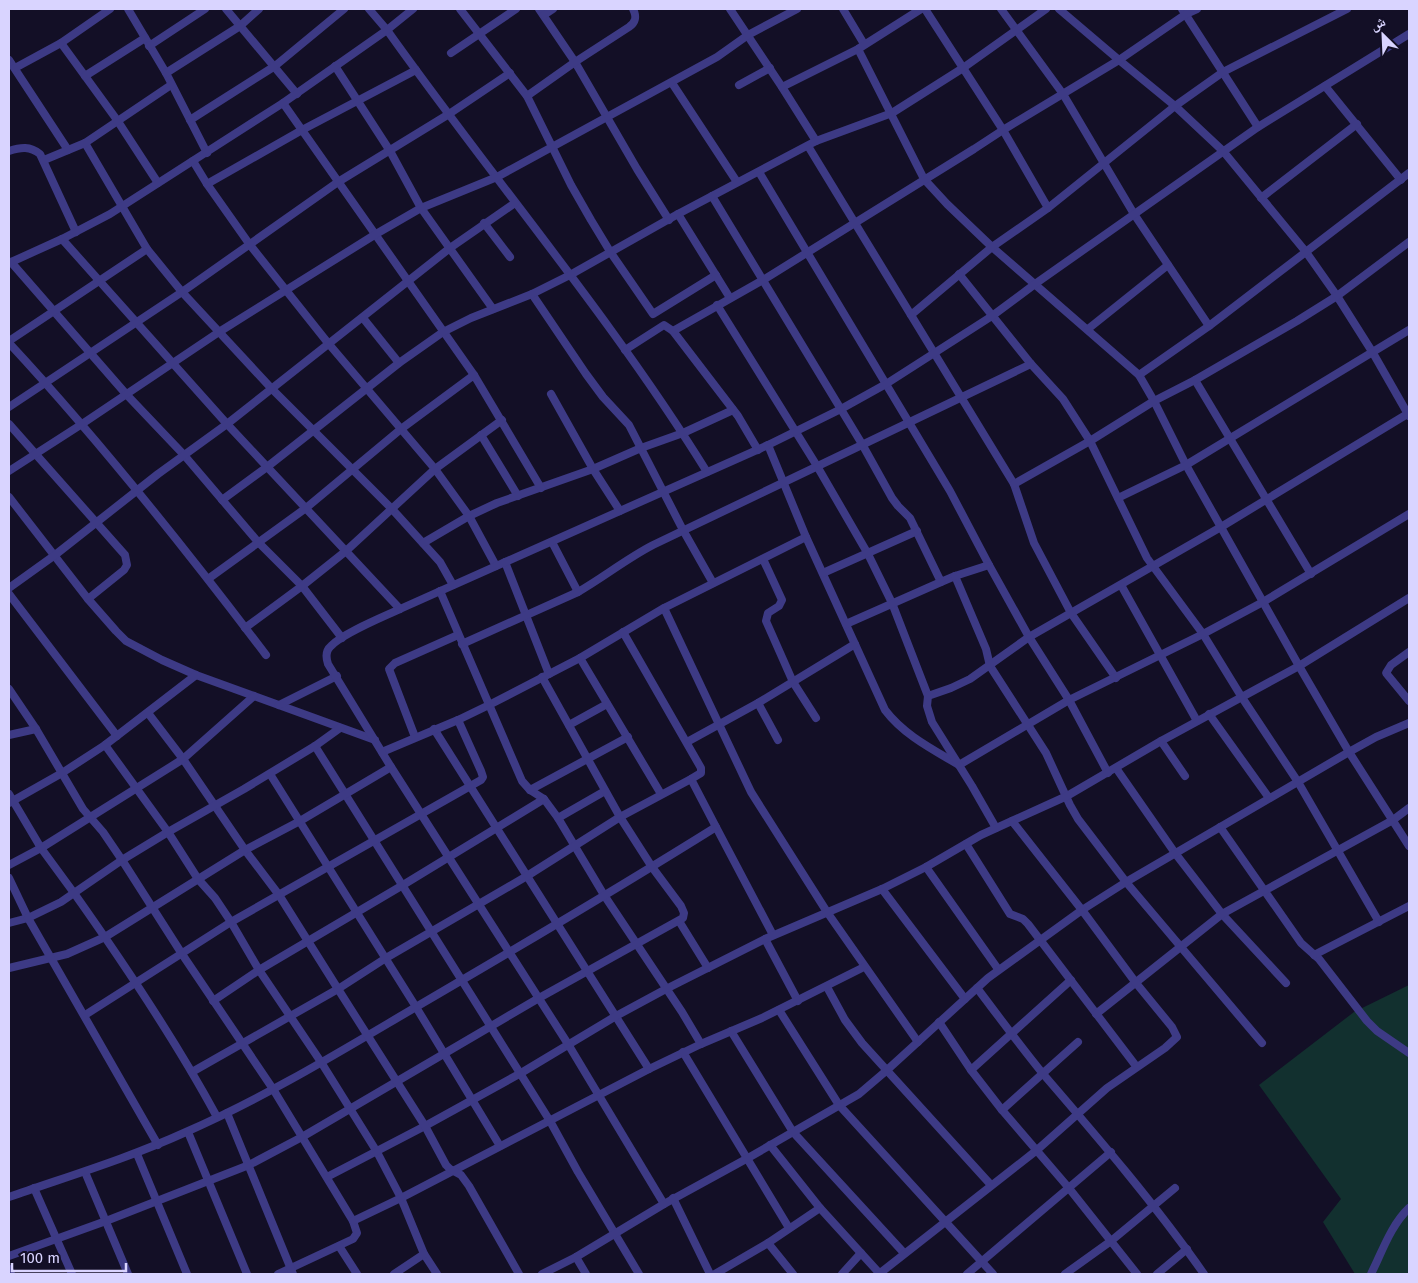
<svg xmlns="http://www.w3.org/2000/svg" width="1418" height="1283" font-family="'Fira Sans','Noto Naskh Arabic',sans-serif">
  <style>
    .green { fill: #12302f }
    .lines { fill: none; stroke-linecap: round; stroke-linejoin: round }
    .street { stroke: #3d3a85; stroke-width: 8 }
  </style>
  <rect width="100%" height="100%" fill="#130f26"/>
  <path class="green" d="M1409,985V1274H1355L1323,1222L1341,1199L1259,1085L1354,1012Z"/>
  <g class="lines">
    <g class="street">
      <path d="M128,9L166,73L207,153"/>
      <path d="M226,9L297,94"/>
      <path d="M369,9L387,30C492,178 611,317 707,472"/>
      <path d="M460,9L527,96L571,185L591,220L611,253L653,314L716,275"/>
      <path d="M539,9L575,62L637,169L669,220"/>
      <path d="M730,9L782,87L816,141"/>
      <path d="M843,9L864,44"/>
      <path d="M925,9L1003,130L1048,208"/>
      <path d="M1001,9L1063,94L1134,214L1209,326"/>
      <path d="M1059,9L1119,60L1175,106L1223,151L1306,252L1337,296L1373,353L1409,416"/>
      <path d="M1182,9L1258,127"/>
      <path d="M544,15L553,9"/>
      <path d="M61,43L117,120L158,183"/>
      <path d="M149,46L205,9"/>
      <path d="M858,49L924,179L947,204L992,247L1139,375L1154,401L1186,465L1299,666L1349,752L1409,846"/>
      <path d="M451,53L516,9"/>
      <path d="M9,60L68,150"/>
      <path d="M335,66L390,151L421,208L493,309"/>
      <path d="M15,68L61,43L110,9"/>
      <path d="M416,70L302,130L207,184L250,245L328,343L435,469L469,516L496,566"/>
      <path d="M166,73L240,26L259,9"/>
      <path d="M85,76L145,38"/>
      <path d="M672,83L737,182"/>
      <path d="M739,85L770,68"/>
      <path d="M1325,86L1401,180"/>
      <path d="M782,87L858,49L921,9"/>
      <path d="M527,96L575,62L629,27C636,22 637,17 633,9"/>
      <path d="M283,103L474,375"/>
      <path d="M190,120L275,66L344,9"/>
      <path d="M85,143L147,249L182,292L272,389L392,509L440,562L453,585"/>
      <path d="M808,146L1014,484L1034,543L1071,613L1116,678"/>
      <path d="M9,151C21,147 30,146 40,154L76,232"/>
      <path d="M44,160L85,143L171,85"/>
      <path d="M193,161L207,184"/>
      <path d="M759,172L950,491L989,565L1029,637L1069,700L1108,773"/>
      <path d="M712,196L862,444L892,498L898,506L910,518L941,582L955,576L986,649L990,666L1046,753L1070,805L1078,819L1126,882L1262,1043"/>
      <path d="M1261,198L1357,124"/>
      <path d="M678,214L730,298"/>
      <path d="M484,223L510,257"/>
      <path d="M62,239L227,424L400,609"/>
      <path d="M11,262L126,394L184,455L258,542L302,586L342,638"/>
      <path d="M9,263L62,239L110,214L283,103L387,30L413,9"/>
      <path d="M959,274L1031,364L1063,399L1090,441L1147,558L1203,634L1241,696L1298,782L1379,922"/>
      <path d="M532,294L586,374L603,397L629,425L683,530L713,583"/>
      <path d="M717,305L817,466L868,554L892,603L928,696"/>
      <path d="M911,315L992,247L1048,208L1175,106L1223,72L1347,9"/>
      <path d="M363,318L399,363"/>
      <path d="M1088,329L1168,265"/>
      <path d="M673,331L738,416L758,450"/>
      <path d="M9,341L147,249"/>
      <path d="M9,343C101,442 185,548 266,655"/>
      <path d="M625,350L664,325L673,331L763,280L974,149L1003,130L1119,60L1186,14L1197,9"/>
      <path d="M1139,375L1209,326L1409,173"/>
      <path d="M1195,380L1311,574"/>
      <path d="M551,394L593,469L620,511"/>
      <path d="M9,407L182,292L338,182L449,114L510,73"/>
      <path d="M9,424L125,555L127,565L124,570L88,599"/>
      <path d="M481,435L518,496"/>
      <path d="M768,445L806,537L885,710C904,735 932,749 959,765L1069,700L1203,634L1263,602L1409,514"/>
      <path d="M9,471L82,424L219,332L376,234L421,208L497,177L717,57L748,35L797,9"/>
      <path d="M1014,484L1090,441L1154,401L1195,380L1297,321L1337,296L1409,242"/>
      <path d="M9,497L88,599L116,631L126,641L162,660L196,675L375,740"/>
      <path d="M1118,498L1186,465L1409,330"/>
      <path d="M222,500L267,467L399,363L443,332L471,318L532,294L570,275L678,214L816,141L892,113L963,68L1046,9"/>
      <path d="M552,542L578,592"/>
      <path d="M423,543L469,516L497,503L593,469L641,448L683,433L733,410"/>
      <path d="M763,559L782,600L779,606L768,613L766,621L793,682L816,718"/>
      <path d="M505,562L549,674"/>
      <path d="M823,573L917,531"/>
      <path d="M955,576L989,565"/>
      <path d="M208,579L306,508L401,429L474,375L541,488"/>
      <path d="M1121,585L1197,721"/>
      <path d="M9,588L55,555L158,474L227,424L450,248L515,203"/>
      <path d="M440,591L522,781L530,790L544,799L558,818L604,895L682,1012L701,1044"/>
      <path d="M9,594L117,736"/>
      <path d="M664,608L751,792L827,912L918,1042"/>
      <path d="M846,624L941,582"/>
      <path d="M245,628L302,586L346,551L435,469L502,420"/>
      <path d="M462,644L578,592C604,577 626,559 653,545L1031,364"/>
      <path d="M1409,652L1391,665L1386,673L1409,701"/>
      <path d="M580,658L661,794"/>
      <path d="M9,689L36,729L83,809L103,832L122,860L182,954L273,1089L353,1221L357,1233L353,1239L278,1274"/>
      <path d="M758,703L778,740"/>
      <path d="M279,705L337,676"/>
      <path d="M148,713L183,759L245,850L279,895L338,989L192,1072"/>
      <path d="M1209,714L1269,798"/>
      <path d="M569,725L607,704"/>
      <path d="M434,729L649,1069"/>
      <path d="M9,735L36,729"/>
      <path d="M415,737L389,669L395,663L458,635"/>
      <path d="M1161,741L1185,776"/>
      <path d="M687,742L758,703L855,644"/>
      <path d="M105,745L168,832L198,879L215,898L231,922L259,970L321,1062L377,1152L401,1198L424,1254L437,1274"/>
      <path d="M315,746L550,1121L578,1172L639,1274"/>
      <path d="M382,752L458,720L489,705L580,658L664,608L806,537"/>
      <path d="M1116,768L1175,853L1222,914L1286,983"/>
      <path d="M270,774L416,1007L500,1146"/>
      <path d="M530,790L628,737"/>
      <path d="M9,794L41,848L74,893L122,860L168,832L244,789L315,746L340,728"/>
      <path d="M9,803L62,773L105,745L196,675"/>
      <path d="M558,818L605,791"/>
      <path d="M716,827L773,935"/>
      <path d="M1220,827L1301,943L1319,959L1367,1021L1377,1031L1409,1053"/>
      <path d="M996,828L972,786L932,722L927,706L928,696L951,688L970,679L1029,637L1221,527L1409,413"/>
      <path d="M966,844L1010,914L1023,919L1028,924L1136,1066"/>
      <path d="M9,865L41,848L183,759L254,696"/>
      <path d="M926,867L998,969"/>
      <path d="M9,878L28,918L9,923"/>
      <path d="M882,889L965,999"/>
      <path d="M679,921L708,968"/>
      <path d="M765,939L798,1001"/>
      <path d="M1314,955L1409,906"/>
      <path d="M9,968L67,954L105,937L245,850L300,821L391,767"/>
      <path d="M827,987L845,1020L862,1043L991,1185"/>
      <path d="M977,988C999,1017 1021,1047 1044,1075C1100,1140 1155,1204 1204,1274"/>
      <path d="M213,1001L259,970L403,885L544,799"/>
      <path d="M779,1010L839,1105L993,1274"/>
      <path d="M1096,1014L1222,914L1393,820L1409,808"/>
      <path d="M85,1015L231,922L481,780L483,777L481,771L458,720"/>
      <path d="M939,1022L971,1070L1071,980"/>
      <path d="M731,1031L793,1132L904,1253"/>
      <path d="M683,1052L789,1228"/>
      <path d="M971,1070L1002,1110L1068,1187L1137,1274"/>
      <path d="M1002,1110L1078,1042"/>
      <path d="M227,1113L293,1274"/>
      <path d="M188,1132L247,1274"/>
      <path d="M158,1145L28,918L61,902L74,893C125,965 175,1039 217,1117"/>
      <path d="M770,1145L820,1208L880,1274"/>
      <path d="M137,1154L187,1274"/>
      <path d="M85,1172L128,1274"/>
      <path d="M327,1177L425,1126L521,1073L616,1016L666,989L765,939L882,889L926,867L981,835L1067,796L1161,741L1299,666L1409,598"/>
      <path d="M34,1188L72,1274"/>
      <path d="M9,1197C69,1176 129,1158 186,1132C266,1097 341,1051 416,1007C517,948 617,889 716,827L691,779"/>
      <path d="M673,1198L710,1274"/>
      <path d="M664,1204L568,1044L391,767L328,664C326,658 325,651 331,646C343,633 383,617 400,609L768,445L841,409L886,384L992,316L1035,284L1258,127L1409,34"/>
      <path d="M353,1221L401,1198L649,1069L701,1044L762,1018L864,967"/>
      <path d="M768,1243L793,1274"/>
      <path d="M339,1246L357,1274"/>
      <path d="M9,1256L106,1221L249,1165L302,1137L539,998L683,918L684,913L681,906L652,867L620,817L542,677"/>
      <path d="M576,1257L586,1274"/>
      <path d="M9,1269L11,1274"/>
      <path d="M394,1274L424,1254"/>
      <path d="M519,1274L469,1186L461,1175L450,1169L446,1165L425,1126L338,989L386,958L527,876L620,817L691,779L701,773V768L623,632"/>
      <path d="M542,1274L576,1257L664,1204L748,1158L859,1094L886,1071L988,978L1082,910L1126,882L1349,752L1376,737L1409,723"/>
      <path d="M715,1274L768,1243L820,1208"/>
      <path d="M842,1274L861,1253"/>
      <path d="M879,1274L1037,1150L1107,1088L1165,1048L1177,1037L1172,1027L1136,983L1082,910L1012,821"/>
      <path d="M967,1274L1111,1152"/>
      <path d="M1065,1274L1111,1241L1175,1188"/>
      <path d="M1157,1274L1187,1249"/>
      <path d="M1371,1274C1382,1252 1391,1225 1409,1208"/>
    </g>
  </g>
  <rect width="1418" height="1283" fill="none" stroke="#d9d4ff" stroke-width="20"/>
  <g transform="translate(1383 35) rotate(336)" stroke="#130f26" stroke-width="4" paint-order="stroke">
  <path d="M0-4L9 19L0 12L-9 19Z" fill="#d9d4ff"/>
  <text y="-8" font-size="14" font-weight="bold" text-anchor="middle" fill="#d9d4ff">ش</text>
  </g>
  <path d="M12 1263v8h114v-8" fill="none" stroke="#d9d4ff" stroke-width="2.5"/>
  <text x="20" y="1263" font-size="15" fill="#d9d4ff" stroke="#130f26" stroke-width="4" paint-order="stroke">100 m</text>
</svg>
